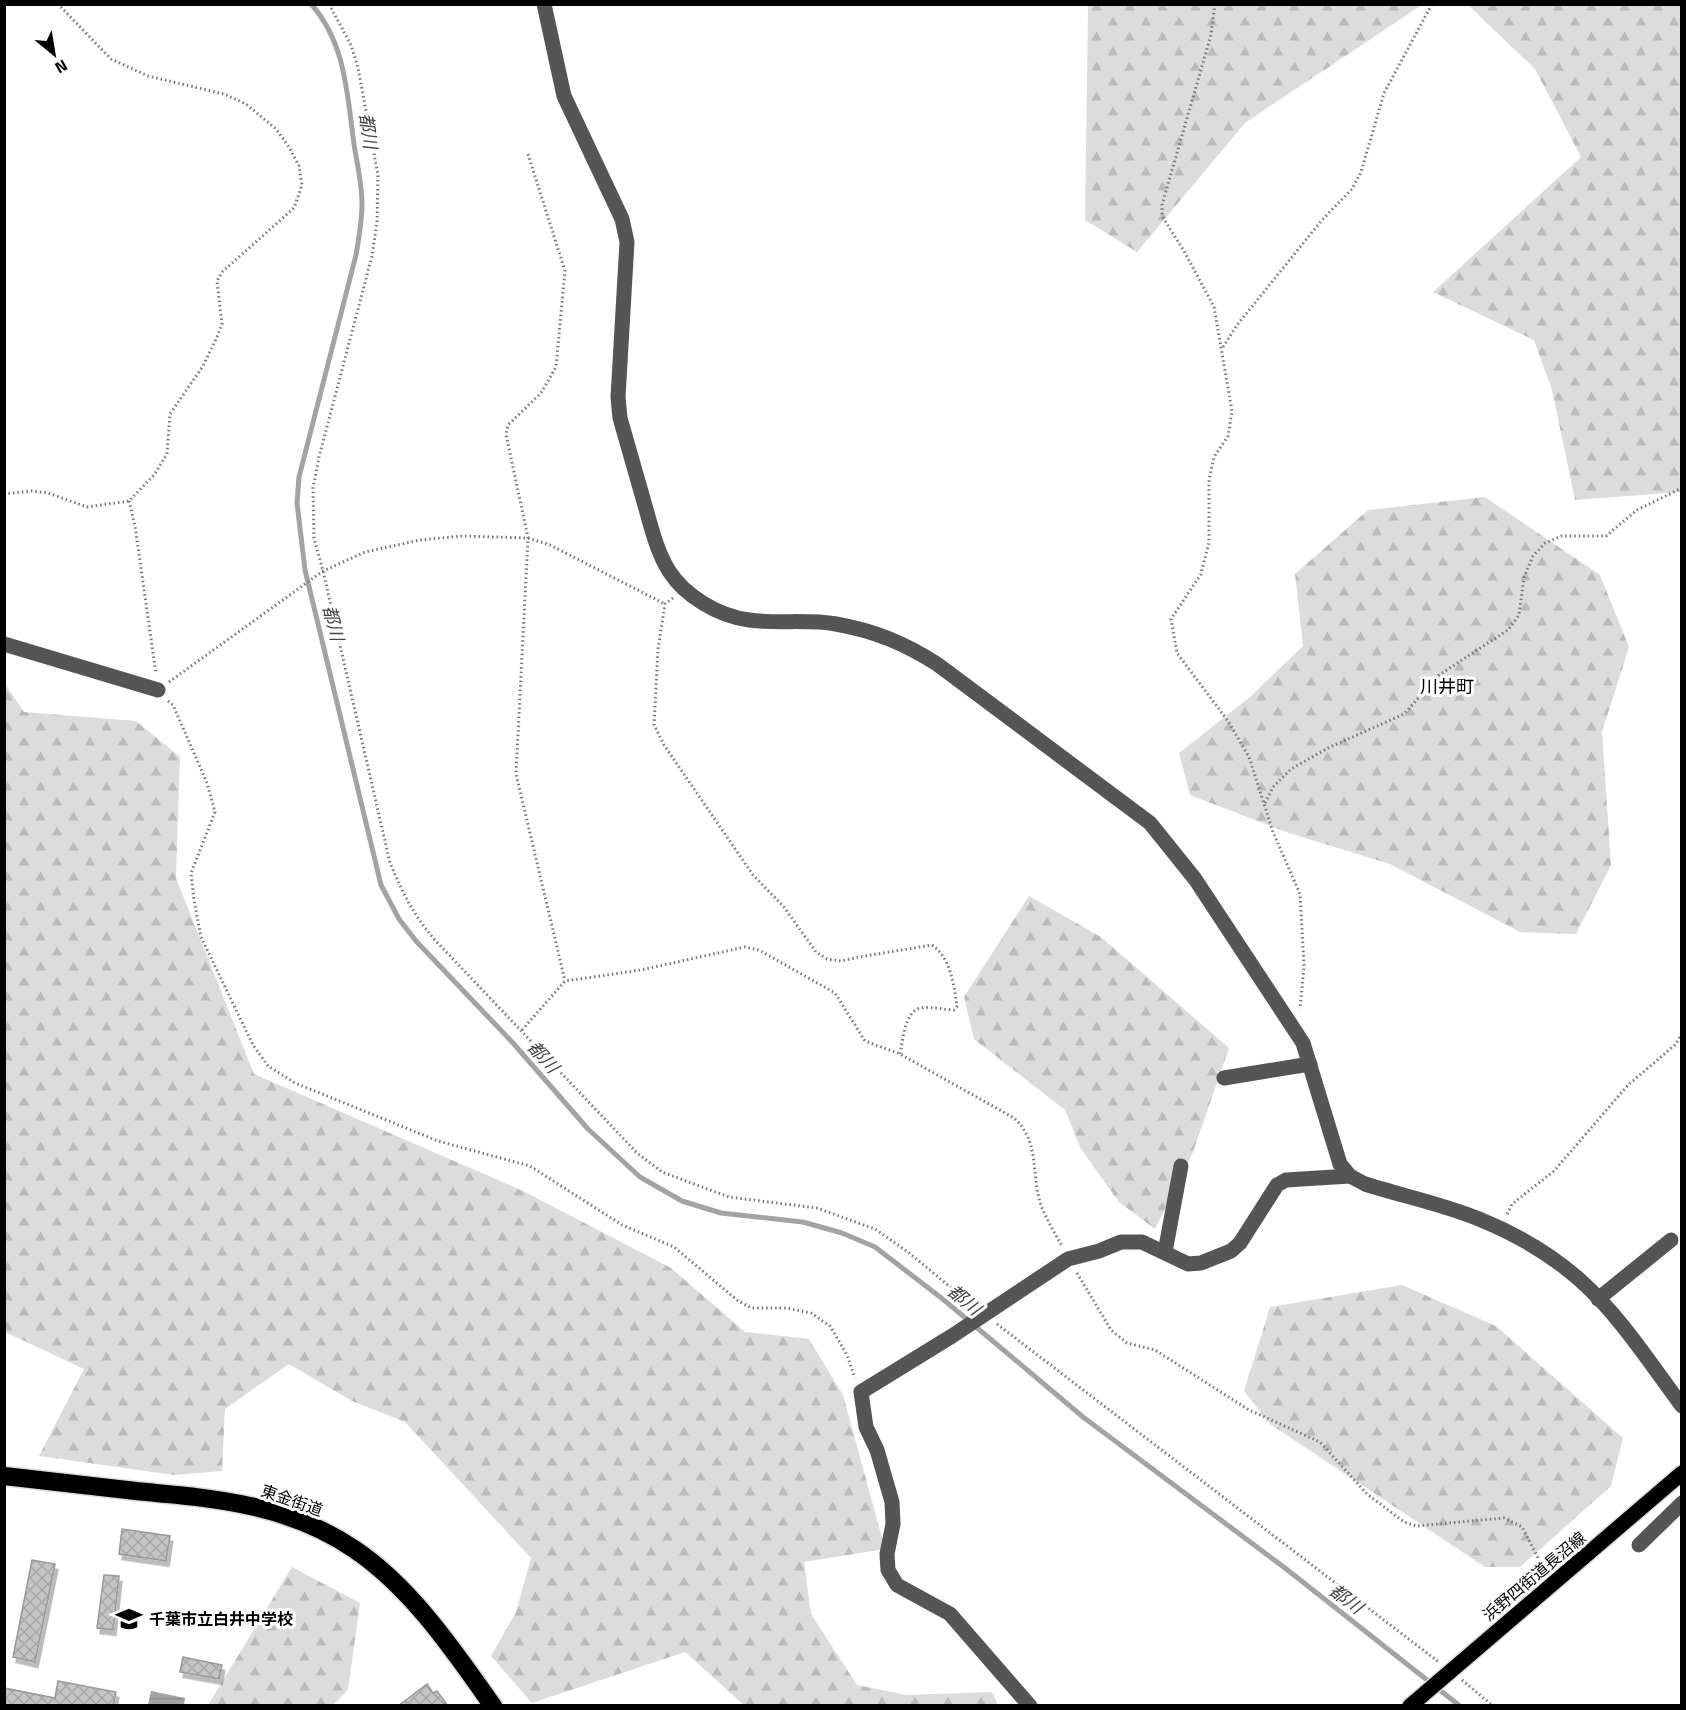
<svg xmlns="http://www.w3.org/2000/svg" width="1686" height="1710" font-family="'Titillium Web','Noto Sans JP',sans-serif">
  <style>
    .forest { fill: url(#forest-firs) }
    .water { fill: url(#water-rules) }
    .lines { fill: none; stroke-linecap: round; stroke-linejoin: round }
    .stream { stroke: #a3a3a3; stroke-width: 5 }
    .building { fill: url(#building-cross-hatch); stroke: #999; stroke-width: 1.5; filter: url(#shadow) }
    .major-casing { stroke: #dbdbdb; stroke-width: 18 }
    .highway-casing { stroke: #dbdbdb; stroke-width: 21 }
    .path { stroke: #777; stroke-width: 3; stroke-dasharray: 1.5 3; stroke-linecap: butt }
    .minor { stroke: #555; stroke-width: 15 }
    .major { stroke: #000; stroke-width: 15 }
    .highway { stroke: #000; stroke-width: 18 }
    .labels { text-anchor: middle; stroke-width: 6; stroke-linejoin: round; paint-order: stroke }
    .street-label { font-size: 16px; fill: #000; stroke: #fff }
    .poi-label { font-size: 16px; font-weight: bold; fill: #000; stroke: #fff; text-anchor: start }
    .water-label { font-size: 18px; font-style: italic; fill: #444; stroke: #fff }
    .neighbourhood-label { font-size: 18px; fill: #000; stroke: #fff }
  </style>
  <defs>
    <pattern id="forest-firs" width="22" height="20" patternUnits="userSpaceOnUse" patternTransform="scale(1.5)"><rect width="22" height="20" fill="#dcdcdc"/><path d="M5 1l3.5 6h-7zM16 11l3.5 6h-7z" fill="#bbb"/></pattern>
    <pattern id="water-rules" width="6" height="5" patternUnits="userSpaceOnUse" patternTransform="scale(1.5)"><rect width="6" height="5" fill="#a3a3a3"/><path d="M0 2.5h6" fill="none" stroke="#8b8b8b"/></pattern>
    <pattern id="building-cross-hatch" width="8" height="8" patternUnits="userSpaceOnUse" patternTransform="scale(1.5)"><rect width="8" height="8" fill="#c4c4c4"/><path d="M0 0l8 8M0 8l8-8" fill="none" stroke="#a7a7a7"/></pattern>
    <filter id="shadow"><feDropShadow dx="3" dy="5.5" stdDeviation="0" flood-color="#0004"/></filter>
  </defs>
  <rect width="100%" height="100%" fill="#fff"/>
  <g class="forest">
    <path d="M1086,5H1422L1245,123L1137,252L1085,220L1088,7Z"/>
    <path d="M1468,5H1681V492L1575,500L1552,390L1534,340L1433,292L1581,157L1535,69Z"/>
    <path d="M1485,497L1600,575L1629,647L1602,732L1611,865L1576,934L1520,932L1390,864L1289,833L1190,795L1179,753L1250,697L1303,646L1295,574L1368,510Z"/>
    <path d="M4,682L24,712L136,721L180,757L176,878L254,1074L523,1191L671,1268L745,1332L809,1339L843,1395L885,1549L804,1562L811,1614L857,1685L906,1695L992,1692L998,1705H744L685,1652L532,1703L491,1656L516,1612L531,1558L405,1422L352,1401L289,1364L225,1409L222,1471L174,1475L39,1456L84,1369L5,1332Z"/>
    <path d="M1029,896L1101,937L1229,1048L1193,1152L1155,1229L1119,1202L1081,1149L1065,1110L974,1039L964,997Z"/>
    <path d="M1402,1285L1496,1326L1623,1438L1611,1486L1520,1567H1485L1270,1424L1244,1391L1270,1307Z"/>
    <path d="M292,1567L360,1603L348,1690L333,1705H208Z"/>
  </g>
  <path class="water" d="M151,1691L185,1698L184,1705H148Z"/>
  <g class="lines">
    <path class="stream" d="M311,4C346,43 347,95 354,144C357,164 362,184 362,204C362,221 359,238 356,255L299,477L297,503L305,570L381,885L399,919L416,941L513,1043L588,1129L640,1177L682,1201L721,1213L803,1222L842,1233L875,1247L944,1300L1083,1417L1285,1568L1460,1706"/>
  </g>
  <g class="building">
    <path d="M122,1529L170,1536L166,1561L119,1554Z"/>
    <path d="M32,1560L55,1564L35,1662L13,1657Z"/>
    <path d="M104,1575L119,1576L113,1630L97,1628Z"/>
    <path d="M183,1657L222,1665L219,1679L180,1672Z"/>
    <path d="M58,1681L116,1692L113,1706H4V1688L55,1698Z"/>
    <path d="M427,1684L433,1693L437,1691L448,1706H398Z"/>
  </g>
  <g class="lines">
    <g class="major-casing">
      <path id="major" d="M1410,1706L1682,1473"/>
    </g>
    <g class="highway-casing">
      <path id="highway" d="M4,1476C48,1481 92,1486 136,1491C213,1498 288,1504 354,1549C411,1587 454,1651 493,1706"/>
    </g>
    <g class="path">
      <path d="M329,4L351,45L358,68L378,175L377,222L372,256L319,457L313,488L314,538L323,571L390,863C403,893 412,913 434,939L637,1153L662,1172L729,1197L817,1208L875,1229L908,1252L973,1306"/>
      <path d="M1215,4L1211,35L1162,205V216L1184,251L1214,307L1232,411L1228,436L1214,457L1209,480V542L1201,574L1171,619L1177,653L1228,721L1249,757L1273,832L1300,894L1304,966L1300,1009"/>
      <path d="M528,154L565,271L556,367L541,393L508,425L506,434L528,538L516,774L565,981"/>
      <path d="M1223,347L1237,325L1322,220L1352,189L1361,172L1384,93L1432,4"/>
      <path d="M4,494L31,491L48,493L87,507L129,501L154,475L167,454L170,414L203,366L217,337L222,324L217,281L222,272L294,208L302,185L299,166L289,147L276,129L246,104L224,94L148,76L111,59L58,4"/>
      <path d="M129,501L135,526L156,674"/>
      <path d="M673,598L665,604L658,649L654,725L664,745L753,875L784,907L816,952L827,959L841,961L859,957L932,945C951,958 954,986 957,1006L954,1010C944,1010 931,1006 921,1008C904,1011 903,1041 900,1054"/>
      <path d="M169,682L323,571L365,552L420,540L462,536L528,538L550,545L665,604"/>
      <path d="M168,701L173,705L207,783L215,812L191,873L194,900L201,937L253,1045L268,1066L295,1083L438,1141L530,1166L622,1225L674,1247L737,1300L751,1308H786L811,1313L830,1326L847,1355L855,1378"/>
      <path d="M1265,803L1273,787L1291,769L1328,748L1404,714L1439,675L1508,630L1519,615L1524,577L1533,556L1545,543L1562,536H1606L1637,510L1682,488"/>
      <path d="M522,1030L565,981L641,970L745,947L759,950L835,993L865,1041L900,1054L1014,1118C1041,1143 1030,1173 1041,1205C1046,1219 1055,1233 1062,1246"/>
      <path d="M1507,1214L1512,1204L1554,1171L1628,1085L1676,1044L1682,1033"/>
      <path d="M1077,1273L1111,1330L1127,1343L1155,1350L1249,1410L1320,1442L1367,1494L1404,1522L1416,1526L1504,1518L1522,1527L1545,1571"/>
      <path d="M997,1324L1440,1663"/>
      <path d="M1462,1680L1493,1706"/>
    </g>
    <g class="minor">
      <path d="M544,4L564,96L622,219L627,242L618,397L620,418C628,446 636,474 644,502C651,526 656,550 669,571C685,596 718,616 749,620C777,624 807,619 836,624C875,631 904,643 937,664L1150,823L1195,879L1303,1043L1340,1164L1350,1176L1365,1184C1403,1196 1443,1204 1479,1219C1516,1234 1552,1255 1581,1281C1620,1316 1650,1363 1682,1406"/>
      <path d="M4,644L158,690"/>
      <path d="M1224,1078L1310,1064"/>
      <path d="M1165,1252L1181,1166"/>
      <path d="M1598,1299L1671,1240"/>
      <path d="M1639,1545L1682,1503"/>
      <path d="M1030,1706L950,1614L897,1585L888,1570L887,1554L893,1524L892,1502L877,1450L866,1427L861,1392L952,1336L1068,1259L1099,1251L1121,1242H1142L1188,1264L1201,1263L1231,1251L1240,1243L1277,1185L1286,1180L1350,1176"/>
    </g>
    <use href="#major" class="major"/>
    <use href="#highway" class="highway"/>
  </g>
  <defs>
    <g id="school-bare" transform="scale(2.07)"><path d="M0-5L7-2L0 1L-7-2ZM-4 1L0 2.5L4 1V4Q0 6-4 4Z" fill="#000" stroke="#fff" stroke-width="2.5" paint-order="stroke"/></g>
  </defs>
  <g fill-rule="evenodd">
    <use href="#school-bare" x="129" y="1619"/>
  </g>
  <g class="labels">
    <g class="street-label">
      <text transform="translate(292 1500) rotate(19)" y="6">東金街道</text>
      <text transform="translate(1534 1576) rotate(-40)" y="6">浜野四街道長沼線</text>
    </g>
    <g class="poi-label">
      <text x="149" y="1625">千葉市立白井中学校</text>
    </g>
    <g class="water-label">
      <text transform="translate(368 131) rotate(82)" y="6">都川</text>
      <text transform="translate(333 623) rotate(76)" y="6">都川</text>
      <text transform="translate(543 1057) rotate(48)" y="6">都川</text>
      <text transform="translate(964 1300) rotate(39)" y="6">都川</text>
      <text transform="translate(1346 1599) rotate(37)" y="6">都川</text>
    </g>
    <g class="neighbourhood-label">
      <text x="1447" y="693">川井町</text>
    </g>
  </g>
  <rect width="1686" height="1710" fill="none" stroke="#000000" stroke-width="12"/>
  <g transform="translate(54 54) rotate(150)" stroke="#ffffff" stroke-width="4.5" paint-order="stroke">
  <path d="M0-4.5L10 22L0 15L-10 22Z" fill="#000000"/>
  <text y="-9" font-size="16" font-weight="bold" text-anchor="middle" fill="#000000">N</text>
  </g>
</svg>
